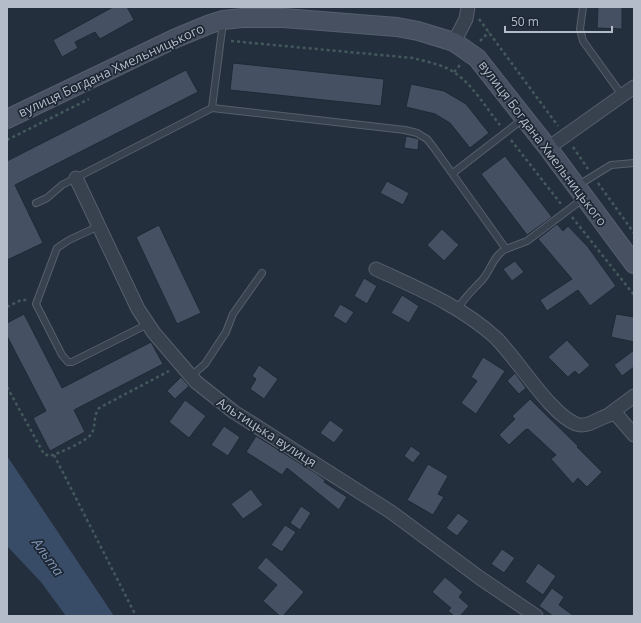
<svg xmlns="http://www.w3.org/2000/svg" width="641" height="623" font-family="'Open Sans',sans-serif">
  <style>
    .water { fill: #394c67 }
    .building { fill: #455162; stroke: #1f2835 }
    .lines { fill: none; stroke-linecap: round; stroke-linejoin: round }
    .lane-casing { stroke: #565f6c; stroke-width: 8 }
    .street-casing { stroke: #565f6c; stroke-width: 15 }
    .secondary-casing { stroke: #565f6c; stroke-width: 20 }
    .path { stroke: #44595c; stroke-width: 2.5; stroke-dasharray: 3 3; stroke-linecap: butt }
    .lane { stroke: #38414e; stroke-width: 6 }
    .street { stroke: #38414e; stroke-width: 13 }
    .secondary { stroke: #465061; stroke-width: 18 }
    .labels { text-anchor: middle; stroke-width: 3.5; stroke-linejoin: round; paint-order: stroke }
    .street-label { font-size: 13px; fill: #b4bcc9; stroke: #1d2633 }
    .water-label { font-size: 14px; font-style: italic; fill: #7c92b1; stroke: #1d2633 }
  </style>
  <rect width="100%" height="100%" fill="#242f3e"/>
  <path class="water" d="M7,456L114,616H66L41,582L7,546Z"/>
  <g class="building">
    <path d="M113,7H127L134,20L100,39L95,32L75,42L78,48L62,57L53,40Z"/>
    <path d="M598,7H622V29L597,28Z"/>
    <path d="M233,63L384,79L381,106L230,90Z"/>
    <path d="M186,70L198,92L15,185L43,243L7,260V161Z"/>
    <path d="M411,84L444,91L466,104L489,133L470,148L450,123L435,114L406,107Z"/>
    <path d="M406,136L419,139L418,150L404,148Z"/>
    <path d="M505,156L552,217L527,235L481,174Z"/>
    <path d="M387,181L409,193L403,205L380,193Z"/>
    <path d="M557,224L563,231L568,226L588,247L616,286L590,306L578,290L547,311L540,300L572,279L538,239Z"/>
    <path d="M159,225L201,313L177,324L136,237Z"/>
    <path d="M442,229L459,245L444,261L427,245Z"/>
    <path d="M515,261L524,272L512,281L503,269Z"/>
    <path d="M364,278L377,286L367,304L354,296Z"/>
    <path d="M402,295L419,306L409,323L391,313Z"/>
    <path d="M340,304L354,312L346,324L333,316Z"/>
    <path d="M24,314L62,388L151,342L163,364L74,410L85,432L50,451L33,418L46,411L7,336V323Z"/>
    <path d="M616,314L634,317V342L611,337Z"/>
    <path d="M567,340L590,365L579,375L575,371L568,377L548,357Z"/>
    <path d="M634,350V367L622,376L614,365Z"/>
    <path d="M483,357L505,371L476,414L461,403L477,381L471,377Z"/>
    <path d="M259,365L278,379L264,399L250,389L256,379L252,376Z"/>
    <path d="M515,373L526,388L519,394L507,381Z"/>
    <path d="M181,377L189,386L175,399L167,391Z"/>
    <path d="M530,399L578,446L577,447L602,472L587,487L578,478L573,484L551,459L556,455L528,429L525,430L509,445L499,435L515,419L512,416Z"/>
    <path d="M185,400L206,416L189,438L169,422Z"/>
    <path d="M330,420L344,430L334,443L320,433Z"/>
    <path d="M224,426L240,437L228,456L211,445Z"/>
    <path d="M256,436L317,474L325,480L324,482L347,497L339,510L287,468L282,475L246,452Z"/>
    <path d="M411,446L421,453L413,463L404,456Z"/>
    <path d="M428,464L448,476L438,494L444,497L433,515L407,500Z"/>
    <path d="M251,489L263,505L243,519L231,504Z"/>
    <path d="M301,506L311,513L300,530L290,523Z"/>
    <path d="M458,513L469,521L457,536L446,528Z"/>
    <path d="M285,525L296,532L282,552L271,545Z"/>
    <path d="M502,549L515,558L504,573L491,564Z"/>
    <path d="M266,557L304,592L283,616H280L263,601L277,585L257,568Z"/>
    <path d="M538,563L556,576L543,595L525,582Z"/>
    <path d="M445,577L463,592L459,597L469,606L460,616H454L448,611L451,608L432,592Z"/>
    <path d="M552,588L564,597L559,605L574,616H553L539,606Z"/>
  </g>
  <g class="lines">
    <g class="lane-casing">
      <g id="lane">
        <path d="M583,7L580,29L583,41L622,95"/>
        <path d="M212,108L223,22"/>
        <path d="M453,173L523,119"/>
        <path d="M577,186L611,165L634,163"/>
        <path d="M36,203L47,198L62,185L212,108L405,130L417,133L427,139L434,148L506,249L527,241L584,198"/>
        <path d="M99,226L69,240L57,248L36,304L62,355L68,362H72L148,324"/>
        <path d="M458,308C465,297 474,289 483,279C491,269 494,255 506,249"/>
        <path d="M191,376L205,364L226,332L233,314L262,273"/>
      </g>
    </g>
    <g class="street-casing">
      <g id="street">
        <path d="M454,42L466,19L468,7"/>
        <path d="M548,148L634,87"/>
        <path d="M76,178L138,309L154,333L196,382L234,412L391,512L480,578L536,616"/>
        <path d="M376,269C419,289 459,305 495,337C517,358 550,414 576,424C590,429 603,413 616,414L634,435"/>
        <path d="M611,413L634,396"/>
      </g>
    </g>
    <g class="secondary-casing">
      <path id="secondary" d="M7,119L176,38L210,24L223,20L242,18H284L397,27L418,31L454,42L477,58L548,148L634,264"/>
    </g>
    <g class="path">
      <path d="M479,19L558,126"/>
      <path d="M231,41L413,58C427,62 442,64 455,73C473,85 486,108 500,125"/>
      <path d="M480,41L489,32"/>
      <path d="M454,72L460,65"/>
      <path d="M7,140L89,99"/>
      <path d="M511,140L561,204"/>
      <path d="M573,147L588,169"/>
      <path d="M598,183L634,233"/>
      <path d="M572,217L634,295"/>
      <path d="M7,307L21,300H27"/>
      <path d="M7,387L44,454L50,456C59,453 88,441 92,433C96,425 93,416 99,408L169,371"/>
      <path d="M54,455L136,616"/>
    </g>
    <use href="#lane" class="lane"/>
    <use href="#street" class="street"/>
    <use href="#secondary" class="secondary"/>
  </g>
  <g class="labels">
    <g class="street-label">
      <text transform="translate(111 70) rotate(-25)" y="5">вулиця Богдана Хмельницького</text>
      <text transform="translate(543 143) rotate(53)" y="5">вулиця Богдана Хмельницького</text>
      <text transform="translate(267 432) rotate(33)" y="5">Альтицька вулиця</text>
    </g>
    <g class="water-label">
      <text transform="translate(48 557) rotate(54)" y="5">Альта</text>
    </g>
  </g>
  <rect width="641" height="623" fill="none" stroke="#b4bcc9" stroke-width="16"/>
  <path d="M505 26v6h107v-6" fill="none" stroke="#b4bcc9" stroke-width="2"/>
  <text x="511" y="26" font-size="12" fill="#b4bcc9" stroke="#1d2633" stroke-width="3" paint-order="stroke">50 m</text>
</svg>
